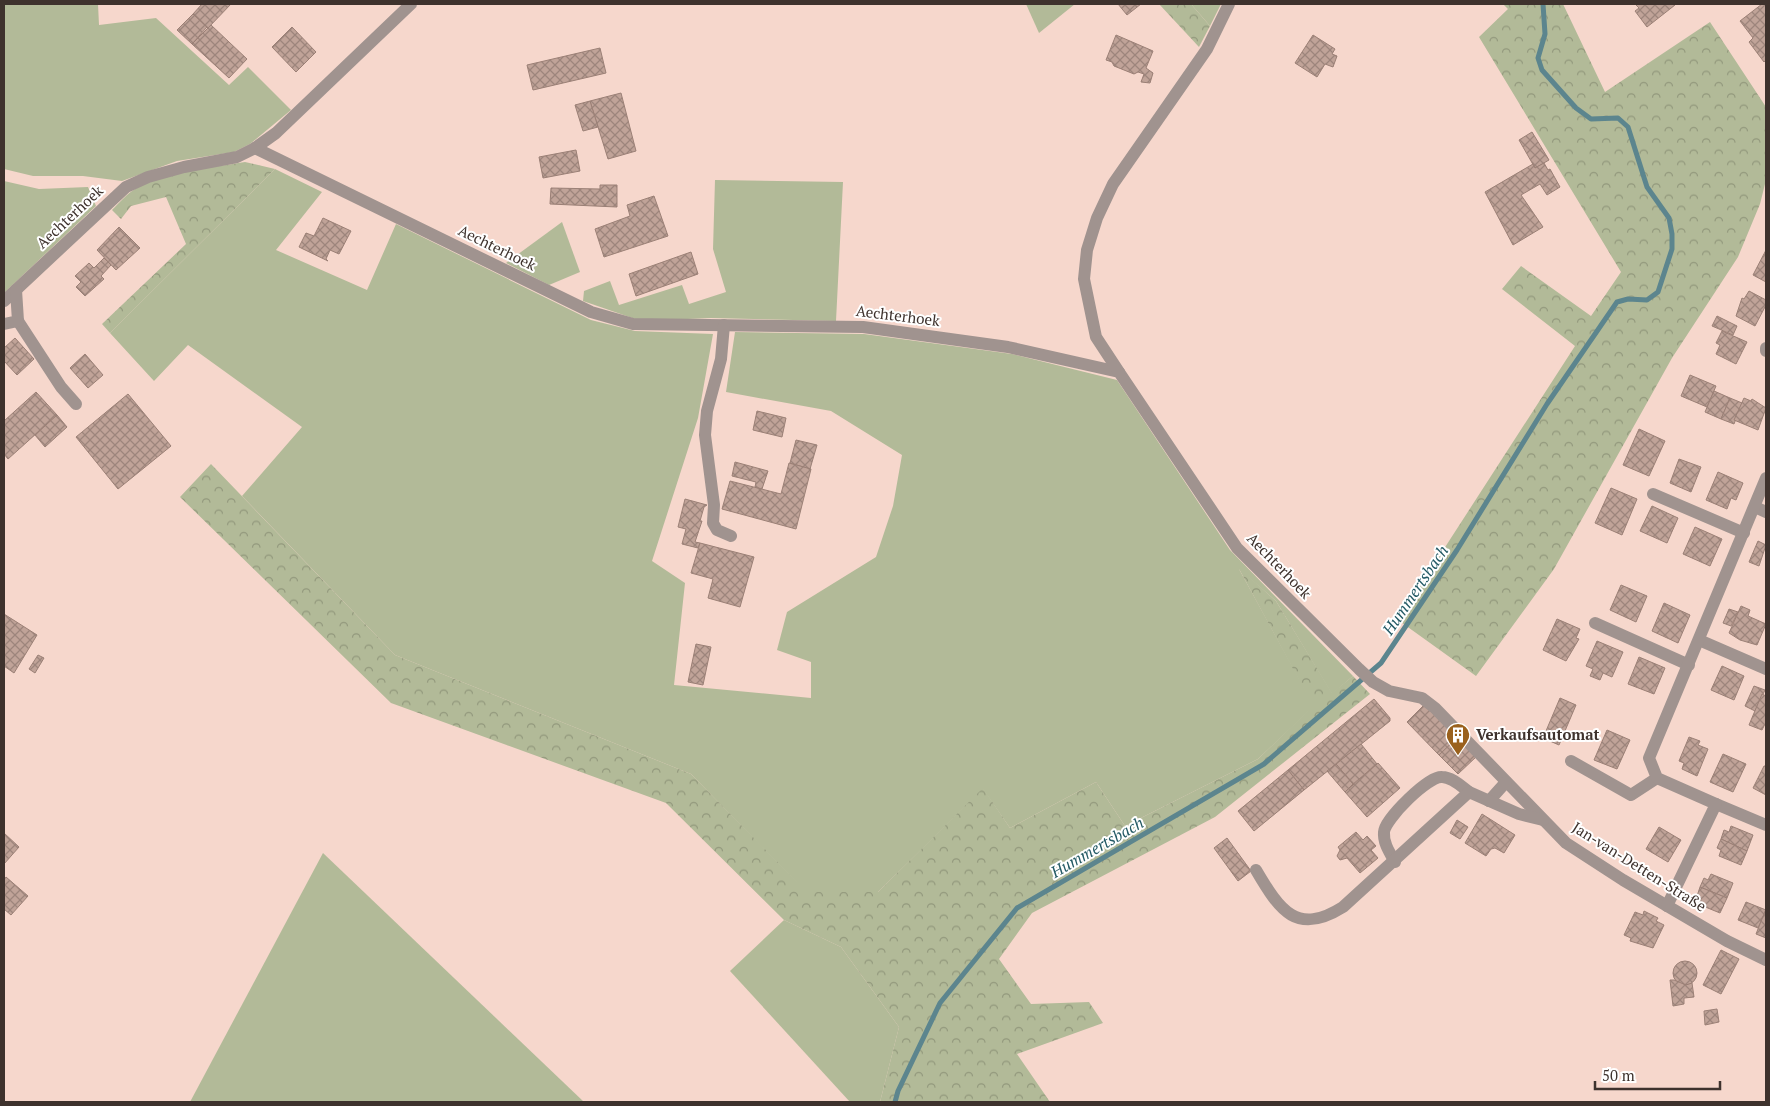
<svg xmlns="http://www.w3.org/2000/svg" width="1770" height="1106" font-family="'PT Serif',serif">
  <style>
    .grass { fill: #b2ba98 }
    .forest { fill: url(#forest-crowns) }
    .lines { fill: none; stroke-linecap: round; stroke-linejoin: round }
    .stream { stroke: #5c858e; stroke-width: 5 }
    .building { fill: url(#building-cross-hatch); stroke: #9b8076 }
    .minor { stroke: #a0938f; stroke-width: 12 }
    .labels { text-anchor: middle; stroke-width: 4; stroke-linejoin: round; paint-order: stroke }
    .street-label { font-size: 15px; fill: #3e322d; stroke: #fff }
    .poi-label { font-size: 15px; font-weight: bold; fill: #3e322d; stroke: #fff; text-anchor: start }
    .water-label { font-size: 16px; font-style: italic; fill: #245a65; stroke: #fff }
  </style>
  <defs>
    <pattern id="forest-crowns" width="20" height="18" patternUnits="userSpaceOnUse" patternTransform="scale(1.25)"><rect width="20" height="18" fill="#b2ba98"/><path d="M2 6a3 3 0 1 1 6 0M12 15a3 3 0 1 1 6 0" fill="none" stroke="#92987c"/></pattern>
    <pattern id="building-cross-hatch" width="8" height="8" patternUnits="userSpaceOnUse" patternTransform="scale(1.25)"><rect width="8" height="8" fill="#c0a398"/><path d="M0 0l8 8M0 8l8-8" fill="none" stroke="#9d857c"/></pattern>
  </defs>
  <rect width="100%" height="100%" fill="#f6d7cc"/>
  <g class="grass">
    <path d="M4,4H98L99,25L156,18L229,85L248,67L291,110L250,144L234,152L177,161L122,181L83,176H33L4,169Z"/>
    <path d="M1026,4H1075L1039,33Z"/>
    <path d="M1191,4H1221L1210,26Z"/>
    <path d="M275,169L322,192L276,250L367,290L396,224L591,320L635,331L713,334L698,418L652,561L685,583L674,685L811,698V662L777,650L787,612L876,557L893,506L902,455L831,411L726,392L735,332L864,334L1012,354L1117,380L1230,550L1353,676L1332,694L1276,601L1239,569L1314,706L1258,759L1125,826L1096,782L1010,828L983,789L878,892H806L691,774L395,655L242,496L302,427L188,345L154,381L110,333Z"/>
    <path d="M715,180L843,182L836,321L711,318L641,321L583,301L584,291L610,281L619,305L682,285L689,304L726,292L713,249Z"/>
    <path d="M4,181L39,189L88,187L96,206L4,293Z"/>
    <path d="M562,222L580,272L549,285L506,263Z"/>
    <path d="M323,853L584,1102H190Z"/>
    <path d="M784,920L841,947L899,1027L880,1102H850L730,971Z"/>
  </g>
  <g class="forest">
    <path d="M1159,4H1191L1210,26L1199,47Z"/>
    <path d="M1503,4H1563L1605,92L1710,22L1766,107V180L1760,204L1738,257L1672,358L1554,569L1476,676L1398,620L1575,346L1502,289L1521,266L1591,316L1621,272L1479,37L1508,9Z"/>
    <path d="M245,162L275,169L110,333L102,324L186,244L166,197L131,206L121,219L112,210C118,204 125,196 132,191C161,171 210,168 245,162Z"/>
    <path d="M211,464L395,655L691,774L807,892H878L983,788L1010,828L1096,782L1125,826L1258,759L1313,706L1238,567L1276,601L1332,693L1353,676L1370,694L1215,817L1032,913L999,959L1031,1004L1089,1002L1103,1023L1017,1054L1050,1102H880L899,1027L841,947L784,920L666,803L391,703L180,497Z"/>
  </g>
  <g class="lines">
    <path class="stream" d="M895,1102L898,1091L940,1003L1017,908L1264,764L1381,663L1457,550L1547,404L1617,302L1628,299L1647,300L1658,292L1672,249V234L1669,218L1647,187L1628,127L1618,118L1591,119L1576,108L1542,70L1538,58L1545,34L1543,4"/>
  </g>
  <g class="building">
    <path d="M202,4H231L208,28L193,14Z"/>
    <path d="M1118,4H1141L1127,15Z"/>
    <path d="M1635,4H1674L1675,5L1647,27L1635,11L1639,8Z"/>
    <path d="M1762,4H1766V60L1764,62L1749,42L1753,38L1740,21Z"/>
    <path d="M193,14L207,27L192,44L177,30Z"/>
    <path d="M211,25L247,59L229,78L192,44Z"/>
    <path d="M292,27L316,52L296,72L272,47Z"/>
    <path d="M1116,35L1153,51L1146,68L1153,73L1150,83L1141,82L1144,74L1138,72L1134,74L1114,66L1112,62L1106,60Z"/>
    <path d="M1313,35L1335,49L1332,54L1337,56L1333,67L1325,64L1317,77L1295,63Z"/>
    <path d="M600,48L606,73L533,90L527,65Z"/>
    <path d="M621,93L636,151L608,159L590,101Z"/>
    <path d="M590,101L598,127L583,131L575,105Z"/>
    <path d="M1532,132L1549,160L1535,168L1519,140Z"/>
    <path d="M576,150L580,171L543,178L539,157Z"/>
    <path d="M1544,163L1548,170L1550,169L1560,187L1547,195L1540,184L1521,195L1543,227L1513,245L1485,192L1533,164L1535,168Z"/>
    <path d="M600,185H617V207L550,204L551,188L600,189Z"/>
    <path d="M654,196L668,236L604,257L595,229L630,216L627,205Z"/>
    <path d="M323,218L351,231L339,254L330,250L326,259L328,261L299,247L306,233L314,236Z"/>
    <path d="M119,227L140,248L116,270L97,250Z"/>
    <path d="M1766,250V282L1753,275Z"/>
    <path d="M691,252L698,274L636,296L629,274Z"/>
    <path d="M104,258L111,265L101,276L104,279L85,296L76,287L81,282L75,276L89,263L94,268Z"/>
    <path d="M1749,291L1766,300V305L1755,326L1736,316L1742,298L1744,299Z"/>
    <path d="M1717,316L1737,326L1733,335L1712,326Z"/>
    <path d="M1722,331L1747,342L1736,364L1716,354L1720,345L1716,343Z"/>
    <path d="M15,338L34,359L17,375L4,361V348Z"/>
    <path d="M85,354L103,375L88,388L70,368Z"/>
    <path d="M1690,375L1716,386L1707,407L1681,396Z"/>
    <path d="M1714,391L1730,398L1721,419L1705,412Z"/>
    <path d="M36,392L57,415L8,459L4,454V421Z"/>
    <path d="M128,394L171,446L118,489L76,437Z"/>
    <path d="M1730,398L1742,403L1734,424L1721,419Z"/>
    <path d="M1744,398L1751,401L1752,399L1766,408L1758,430L1734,420Z"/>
    <path d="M757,411L786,418L782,437L753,430Z"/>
    <path d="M57,415L67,427L45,447L35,435Z"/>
    <path d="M1639,429L1665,441L1649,476L1623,465Z"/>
    <path d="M796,440L817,445L810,469L790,463Z"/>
    <path d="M1679,459L1701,467L1691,492L1670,483Z"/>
    <path d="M735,462L768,471L762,489L755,487L756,482L732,476Z"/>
    <path d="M789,463L811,469L796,529L722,509L730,481L781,494Z"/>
    <path d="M1718,472L1743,483L1736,500L1731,498L1727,509L1706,500Z"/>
    <path d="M1611,488L1637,499L1622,535L1595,523Z"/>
    <path d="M685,499L707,505L704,507L700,521H702L695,542L700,543L698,548L682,544L686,529L678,527Z"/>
    <path d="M1652,506L1678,518L1667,543L1640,531Z"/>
    <path d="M1695,527L1722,539L1710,566L1683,554Z"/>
    <path d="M1758,541L1766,545L1759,566L1749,562Z"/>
    <path d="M700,543L754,557L740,607L708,598L713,579L691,573Z"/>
    <path d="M1621,585L1647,596L1636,622L1610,610Z"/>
    <path d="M1664,603L1690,615L1678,643L1652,631Z"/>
    <path d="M1741,606L1750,610L1748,616L1766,624L1757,645L1740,640L1729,633Z"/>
    <path d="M1729,609L1738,612L1731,626L1723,623Z"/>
    <path d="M4,614L37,635L14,673L4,666Z"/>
    <path d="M1557,619L1580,629L1576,638L1579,639L1566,661L1543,650Z"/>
    <path d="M1597,641L1623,652L1612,677L1603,673L1600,680L1590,676L1593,669L1586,666Z"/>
    <path d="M696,644L711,647L703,685L688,682Z"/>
    <path d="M38,655L44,658L35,673L29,669Z"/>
    <path d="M1639,657L1665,668L1654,694L1628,684Z"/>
    <path d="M1722,666L1744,676L1734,700L1711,690Z"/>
    <path d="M1754,686L1765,690L1755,711L1745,706Z"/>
    <path d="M1762,694L1766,696V724H1765L1762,730L1749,725Z"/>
    <path d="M1560,698L1576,705L1559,745L1543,738Z"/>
    <path d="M1374,699L1390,718V721L1304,790L1288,770Z"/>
    <path d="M1425,704L1457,738L1439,755L1407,722Z"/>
    <path d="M1607,730L1630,740L1617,769L1594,760Z"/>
    <path d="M1689,737L1700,741L1698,745L1708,749L1697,776L1682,769L1684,763L1679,761Z"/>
    <path d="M1457,738L1476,757L1458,774L1439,755Z"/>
    <path d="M1361,744L1377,764L1353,784L1336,764Z"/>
    <path d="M1723,754L1746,764L1733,792L1710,782Z"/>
    <path d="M1378,763L1400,788L1367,817L1345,792Z"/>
    <path d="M1336,764L1353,784L1345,792L1327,771Z"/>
    <path d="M1764,766H1766V795L1753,788Z"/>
    <path d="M1288,770L1304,790L1254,831L1238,811Z"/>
    <path d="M1482,814L1515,835L1504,853L1495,848L1491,849L1486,856L1465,843Z"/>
    <path d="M1457,820L1468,827L1460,839L1450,833Z"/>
    <path d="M1731,826L1753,835L1747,851L1721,839L1724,830L1729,832Z"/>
    <path d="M1659,827L1681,840L1668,862L1646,849Z"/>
    <path d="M1356,832L1363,840L1367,836L1376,846L1371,850L1378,858L1360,873L1347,858L1340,860L1337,856L1340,850L1338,847Z"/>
    <path d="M4,833L19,847L4,864Z"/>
    <path d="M1227,838L1251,871L1238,881L1214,848Z"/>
    <path d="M1721,839L1747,851L1741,865L1719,856L1721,850L1717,848Z"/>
    <path d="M1711,874L1733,883L1727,898L1700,887L1704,878L1708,880Z"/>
    <path d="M6,877L28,896L11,915L4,909V880Z"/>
    <path d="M1700,887L1727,898L1720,913L1698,904L1701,898L1697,896Z"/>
    <path d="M1746,902L1766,910L1758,928L1738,920Z"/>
    <path d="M1766,909V938L1756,934Z"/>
    <path d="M1644,911L1658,918L1656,921L1664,925L1653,948L1630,941L1631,938L1624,935L1635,912L1643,915Z"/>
    <path d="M1721,950L1739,959L1721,994L1703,985Z"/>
    <circle cx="1685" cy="973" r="12"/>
    <path d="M1670,980H1674L1686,985L1692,983L1694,997L1684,998V1004L1673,1006Z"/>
    <path d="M1717,1009L1719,1022L1705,1025L1704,1011Z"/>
  </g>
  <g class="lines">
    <g class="minor">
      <path d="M255,148L591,312L633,324L863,327L1008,347L1119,372L1237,548L1359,669L1373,682L1389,691L1422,698L1435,708L1566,843L1623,880L1727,941L1766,960"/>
      <path d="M4,301L126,187L148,177L184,167L237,157L255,148L276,133L411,4"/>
      <path d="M18,321L61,387L76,404"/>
      <path d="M4,324L18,321L16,290"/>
      <path d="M724,325L721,359L707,411L705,435L714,505L713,523L717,530L731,536"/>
      <path d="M1766,348V351"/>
      <path d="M1119,372L1096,337L1084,279L1087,250L1097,218L1113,184L1207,49L1229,4"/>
      <path d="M1653,494L1744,533"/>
      <path d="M1755,507L1766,512"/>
      <path d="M1595,623L1689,665"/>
      <path d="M1699,640L1766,669"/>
      <path d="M1571,761L1631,795L1657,778"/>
      <path d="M1489,801L1506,782"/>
      <path d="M1716,804L1766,825"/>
      <path d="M1395,862C1390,853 1383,843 1384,832C1385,819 1428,776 1442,777C1452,777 1461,786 1469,792"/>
      <path d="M1256,870C1280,911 1297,936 1343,907L1469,792L1519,814L1543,820"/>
      <path d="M1667,906L1716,804L1657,778L1649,758L1766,478"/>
    </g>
  </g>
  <defs>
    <g id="building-pin" transform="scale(1.25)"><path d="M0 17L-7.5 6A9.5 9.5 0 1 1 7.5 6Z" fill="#9a611d" stroke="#fff"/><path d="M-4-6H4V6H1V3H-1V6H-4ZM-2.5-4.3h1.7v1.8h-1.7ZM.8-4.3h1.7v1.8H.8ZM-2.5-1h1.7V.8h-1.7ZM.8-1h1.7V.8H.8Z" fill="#fff"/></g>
  </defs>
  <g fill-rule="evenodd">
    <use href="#building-pin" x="1458" y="735"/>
  </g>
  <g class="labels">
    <g class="street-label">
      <text transform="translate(70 217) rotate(-43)" y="5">Aechterhoek</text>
      <text transform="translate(497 248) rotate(26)" y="5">Aechterhoek</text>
      <text transform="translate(898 316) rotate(7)" y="5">Aechterhoek</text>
      <text transform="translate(1279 566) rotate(46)" y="5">Aechterhoek</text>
      <text transform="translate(1639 867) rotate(32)" y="5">Jan-van-Detten-Straße</text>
    </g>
    <g class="poi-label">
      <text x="1476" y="740">Verkaufsautomat</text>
    </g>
    <g class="water-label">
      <text transform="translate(1415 590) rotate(-56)" y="6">Hummertsbach</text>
      <text transform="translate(1097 847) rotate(-30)" y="6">Hummertsbach</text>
    </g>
  </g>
  <rect width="1770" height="1106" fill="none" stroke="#3e322d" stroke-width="10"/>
  <path d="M1595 1081v8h125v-8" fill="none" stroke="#3e322d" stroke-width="2.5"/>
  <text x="1602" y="1081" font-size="15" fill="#3e322d" stroke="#ffffff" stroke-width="4" paint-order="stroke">50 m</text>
</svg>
